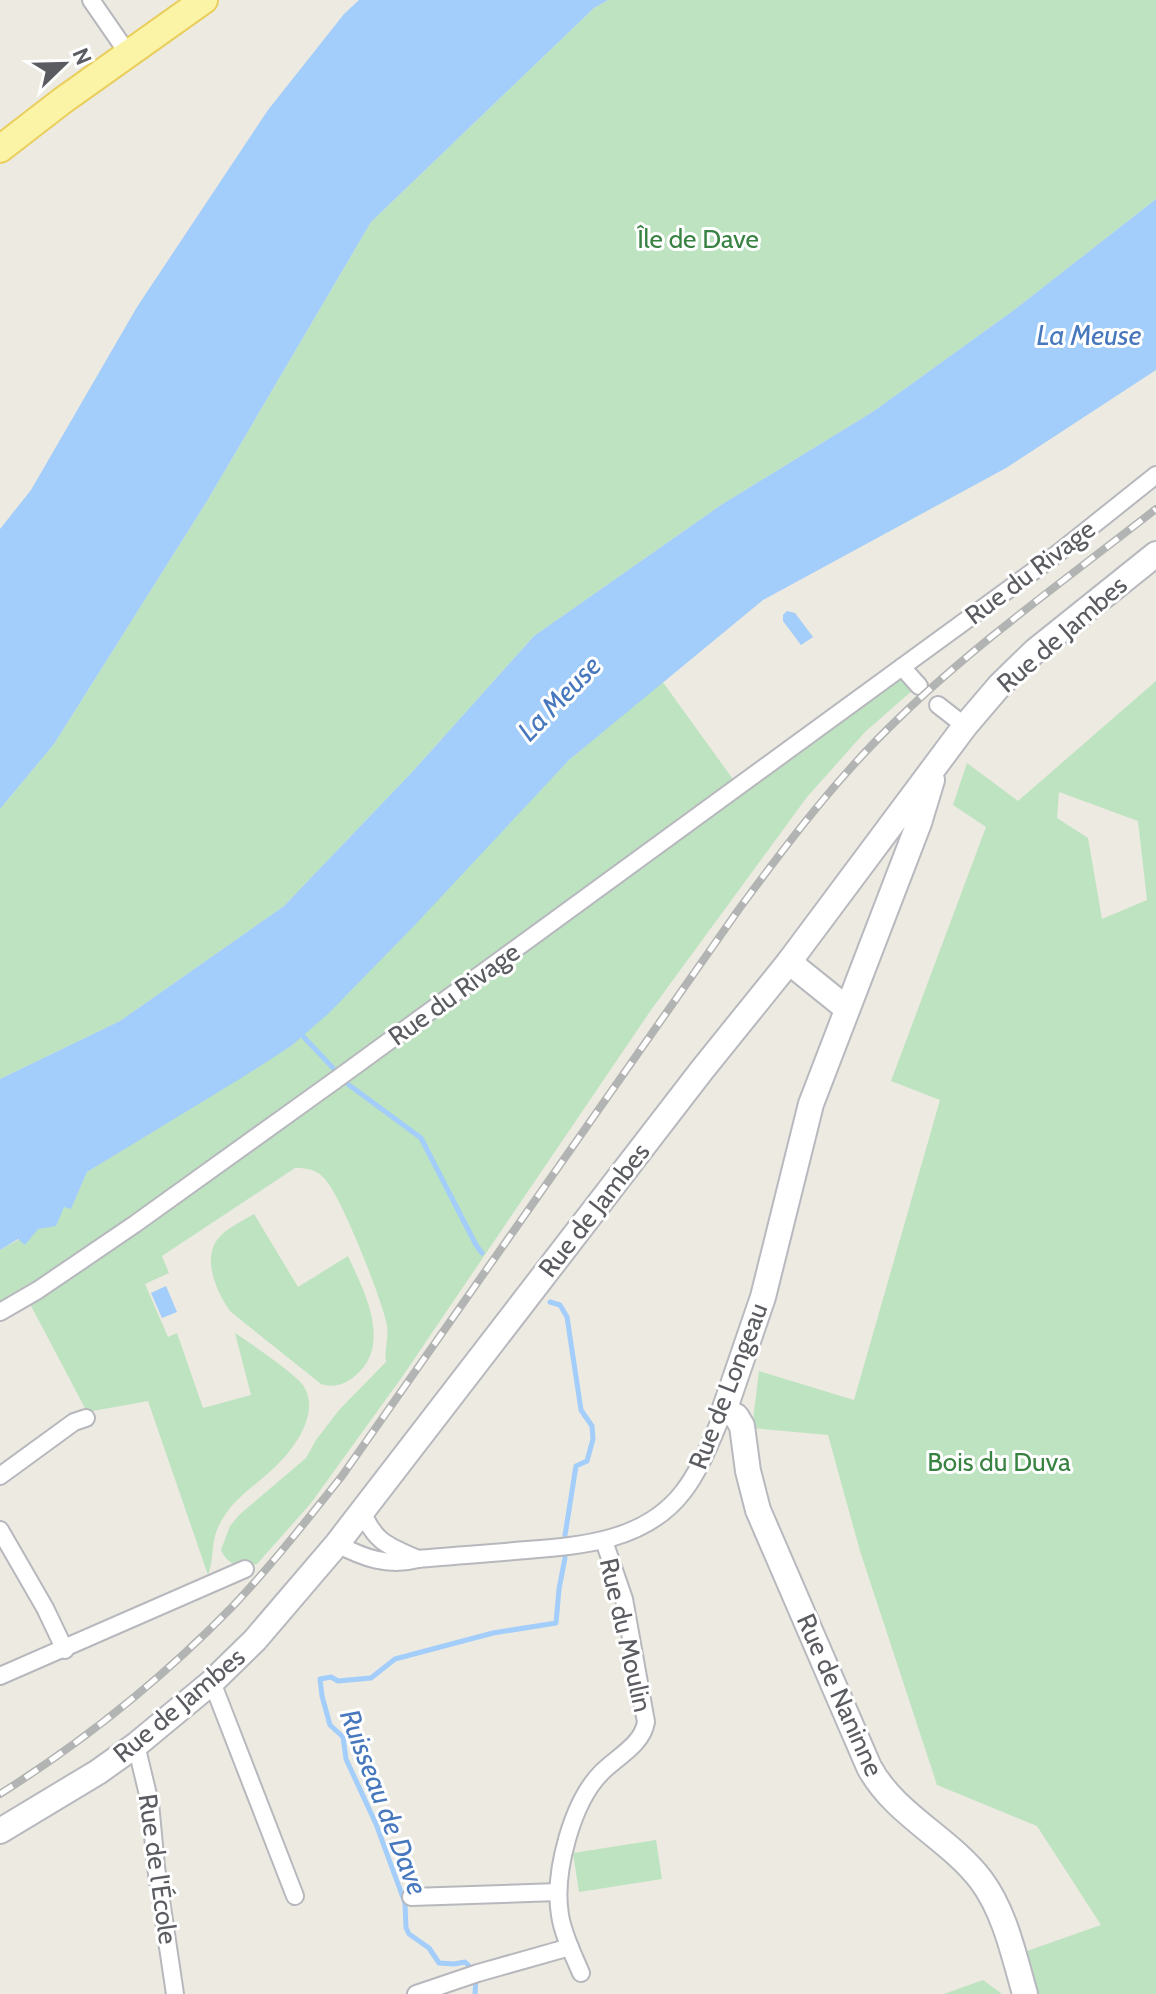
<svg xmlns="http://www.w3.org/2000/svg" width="1156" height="1994" font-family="Cabin,sans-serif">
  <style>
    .green { fill: #bee3c1; fill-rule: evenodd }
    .water { fill: #a3cdfa }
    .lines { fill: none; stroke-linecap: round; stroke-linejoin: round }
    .stream { stroke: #a3cdfa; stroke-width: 5 }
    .street-casing { stroke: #b7b8bd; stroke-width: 20 }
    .secondary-casing { stroke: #b7b9bf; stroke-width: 28 }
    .primary-casing { stroke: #eace5c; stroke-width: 30 }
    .street { stroke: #fff; stroke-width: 16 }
    .secondary { stroke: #fff; stroke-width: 24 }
    .primary { stroke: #fbf4a7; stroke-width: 26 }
    .rail-casing { stroke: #b2b3b3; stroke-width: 8 }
    .rail { stroke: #fff; stroke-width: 5; stroke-dasharray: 15; stroke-linecap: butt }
    .labels { text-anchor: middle; stroke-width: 6; stroke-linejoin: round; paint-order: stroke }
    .park-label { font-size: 26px; fill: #388242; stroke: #fff }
    .street-label { font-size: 26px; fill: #5a5c61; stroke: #fff }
    .water-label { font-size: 28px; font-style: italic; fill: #4777bc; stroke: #fff }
  </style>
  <rect width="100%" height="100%" fill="#eceae1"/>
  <g class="green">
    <path d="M608,0H1156V199L1014,310L874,411L721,505L534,636L414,770L284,906L120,1021L0,1079V809L54,744L207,501L371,222L594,8Z"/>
    <path d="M902,676L914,689L865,732L807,797L651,1010L402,1377L311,1503L257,1564C241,1568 228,1566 221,1550L230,1526L239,1515L306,1458L316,1440L339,1410L386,1362C384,1350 389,1338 387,1325C382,1300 340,1192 323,1177C315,1169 306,1168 295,1168L162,1256L169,1273L145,1284L168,1337L177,1333L203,1408L251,1395L235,1333C250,1343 293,1372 303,1385C321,1412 295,1448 276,1466C260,1482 240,1494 227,1512C207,1540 217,1550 208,1575L148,1401L87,1412L29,1302Z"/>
    <path d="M662,681L735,782L132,1220L48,1277L42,1276L0,1301V1250L38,1229L64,1206L71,1208L87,1172L291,1046L569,760Z"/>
    <path d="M1156,681V1994H1035L1024,1952L1101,1925L1037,1826L937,1785L860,1551L828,1435L752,1428L759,1371L854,1400L940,1100L891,1081L986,827L953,805L967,763L1018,801ZM1059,792L1138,821L1147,900L1102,919L1088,838L1057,818Z"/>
    <path d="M254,1214L298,1287L348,1256C364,1291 393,1345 355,1376C344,1385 334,1388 321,1384L231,1312C218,1295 202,1261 217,1240C225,1229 242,1221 254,1214Z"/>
    <path d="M656,1840L662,1879L579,1892L573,1853Z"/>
    <path d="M983,1980L1002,1994H944Z"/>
  </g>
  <g class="water">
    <path d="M359,0H608L594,8L371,222L207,501L54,744L0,809V529L31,490L137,307L268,110L344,14Z"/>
    <path d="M1156,199V370L1006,468L763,600L569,760L413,927L328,1014L291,1046L243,1077L87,1172L71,1209L64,1207L56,1226L38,1229L25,1245L18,1239L0,1250V1079L120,1021L284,906L414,770L534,636L721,505L874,411L1014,310Z"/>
    <path d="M787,611L795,613L813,637L801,645L783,621V615Z"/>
    <path d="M166,1286L177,1312L162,1318L151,1293Z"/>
  </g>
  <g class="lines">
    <g class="stream">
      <path d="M298,1031L333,1068"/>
      <path d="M345,1082L421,1138L476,1245L482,1253"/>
      <path d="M550,1302L560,1305L567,1317L581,1410L592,1426L593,1439L587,1461L576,1466L565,1535"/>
      <path d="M472,1969L465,1962L454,1964L439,1963L429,1948L409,1934L406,1928L405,1903L376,1824L346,1759L343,1737L330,1725L322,1696L320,1679L331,1677L338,1681L371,1678L395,1659L493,1633L556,1623L559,1589L565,1558"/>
      <path d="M475,1994L476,1979"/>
    </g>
    <g class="street-casing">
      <g id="street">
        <path d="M91,0L129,55"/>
        <path d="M902,667L919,686"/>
        <path d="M938,705L965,726"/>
        <path d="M0,1312L38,1290L135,1224L337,1079L1057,554L1156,475"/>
        <path d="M0,1476L74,1422L86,1418"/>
        <path d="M362,1510C374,1542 388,1546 418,1559"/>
        <path d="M0,1530L45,1608L65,1650"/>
        <path d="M337,1544C364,1558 388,1567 418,1559C450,1556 483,1554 515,1551C574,1546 643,1544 683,1492C701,1469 712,1438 724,1411"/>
        <path d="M0,1676L245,1569"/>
        <path d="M212,1682L295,1896"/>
        <path d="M136,1745L150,1803L156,1867L175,1994"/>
        <path d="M411,1897L558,1892"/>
        <path d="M581,1973C573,1954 563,1935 560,1915C553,1873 572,1802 602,1772C618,1756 642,1745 646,1722L624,1599L604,1541"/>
        <path d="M416,1994L478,1973L570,1947"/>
      </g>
    </g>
    <g class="secondary-casing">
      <g id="secondary">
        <path d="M932,780L919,823L811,1104L763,1297L724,1411L736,1416L742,1426L748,1471L758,1510L869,1767C894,1814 949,1838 981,1880C1005,1912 1014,1956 1025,1994"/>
        <path d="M789,962L846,1008"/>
        <path d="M0,1831L98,1772L136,1745L212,1682L255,1640L337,1544L702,1070L789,962L965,726L1000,685L1035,651L1156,554"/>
      </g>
    </g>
    <g class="primary-casing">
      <path id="primary" d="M0,149L62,101L204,0"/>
    </g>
    <use href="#street" class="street"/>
    <use href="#secondary" class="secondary"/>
    <use href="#primary" class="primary"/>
    <g class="rail-casing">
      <path id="rail" d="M0,1794C84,1741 162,1679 232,1607C271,1566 306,1521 342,1476L739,909C789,841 839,775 900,717C979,641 1069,577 1156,509"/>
    </g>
    <use href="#rail" class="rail"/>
  </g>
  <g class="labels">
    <g class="park-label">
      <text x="698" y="248">Île de Dave</text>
      <text x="999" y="1471">Bois du Duva</text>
    </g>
    <g class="street-label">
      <text transform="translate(1030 572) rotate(-37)" y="9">Rue du Rivage</text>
      <text transform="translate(1062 634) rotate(-41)" y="9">Rue de Jambes</text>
      <text transform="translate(454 994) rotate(-36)" y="9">Rue du Rivage</text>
      <text transform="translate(594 1210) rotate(-52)" y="9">Rue de Jambes</text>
      <text transform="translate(728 1386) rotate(-69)" y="9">Rue de Longeau</text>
      <text transform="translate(626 1635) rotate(77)" y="9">Rue du Moulin</text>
      <text transform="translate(840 1695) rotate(66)" y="9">Rue de Naninne</text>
      <text transform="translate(179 1705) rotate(-40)" y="9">Rue de Jambes</text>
      <text transform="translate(158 1869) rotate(82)" y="9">Rue de l'École</text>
    </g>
    <g class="water-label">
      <text x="1089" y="345">La Meuse</text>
      <text transform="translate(559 698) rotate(-46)" y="10">La Meuse</text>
      <text transform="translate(384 1802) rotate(69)" y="10">Ruisseau de Dave</text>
    </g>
  </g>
  <g transform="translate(64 64) rotate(67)" stroke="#ffffff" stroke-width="6" paint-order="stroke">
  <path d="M0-6L14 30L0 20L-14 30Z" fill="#5a5c61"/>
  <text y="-12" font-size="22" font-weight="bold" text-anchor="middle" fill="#5a5c61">N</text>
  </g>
</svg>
